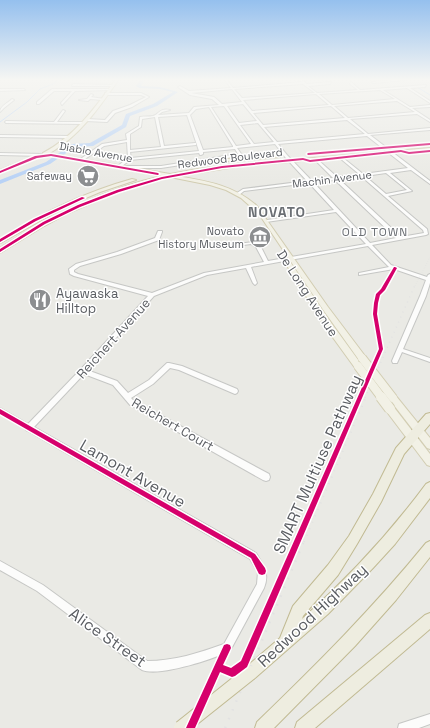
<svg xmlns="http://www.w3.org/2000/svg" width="430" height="728" font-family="'Space Grotesk',sans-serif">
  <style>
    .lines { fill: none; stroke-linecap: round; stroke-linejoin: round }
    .stream { stroke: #b8d2f6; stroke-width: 1 }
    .river { fill: #b8d2f6; fill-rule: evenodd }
    .minor-casing { stroke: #c6c7c5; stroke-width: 2 }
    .major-casing { stroke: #d2cdb2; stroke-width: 2 }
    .highway-casing { stroke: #c1ba92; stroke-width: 2 }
    .minor { fill: #fcfcfb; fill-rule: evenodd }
    .major { fill: #f2f1e6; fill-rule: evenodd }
    .highway { fill: #eeede0; fill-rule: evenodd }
    .rail-far3 { stroke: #e2e2e2; stroke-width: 1; stroke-dasharray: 0.5 2; stroke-linecap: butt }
    .rail-far2 { stroke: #e2e2e2; stroke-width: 1.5; stroke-dasharray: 1 4.5; stroke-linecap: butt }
    .rail-far1 { stroke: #e2e2e2; stroke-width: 2; stroke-dasharray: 1 6; stroke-linecap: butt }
    .rail { stroke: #e2e2e2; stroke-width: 2.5; stroke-dasharray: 1.5 8; stroke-linecap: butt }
    .major-bridge-far1-casing { stroke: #d2cdb2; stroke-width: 10; stroke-linecap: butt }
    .major-bridge-casing { stroke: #d2cdb2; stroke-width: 12; stroke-linecap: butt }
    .highway-bridge-casing { stroke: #c1ba92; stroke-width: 16; stroke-linecap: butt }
    .major-bridge-far1 { stroke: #f2f1e6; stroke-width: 8 }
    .major-bridge { stroke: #f2f1e6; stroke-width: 10 }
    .highway-bridge { stroke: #eeede0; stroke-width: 14 }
    .cycleway-casing { stroke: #fff; stroke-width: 3 }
    .cycleway { fill: #d6006c; fill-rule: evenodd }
    .labels { text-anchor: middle; stroke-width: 3; stroke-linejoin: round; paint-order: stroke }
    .far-street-label { font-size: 11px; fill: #5a5d62; stroke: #fff }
    .far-poi-label { font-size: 11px; fill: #5a5d62; stroke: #fff; text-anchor: end }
    .far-neighbourhood-label { font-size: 12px; letter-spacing: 1px; fill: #6b6f74; stroke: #fff }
    .poi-label { font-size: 13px; fill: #5a5d62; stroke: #fff; text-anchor: start }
    .street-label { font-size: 13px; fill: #5a5d62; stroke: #fff }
    .far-district-label { font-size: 14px; font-weight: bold; letter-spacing: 1px; fill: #6b6f74; stroke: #fff }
    .near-street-label { font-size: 16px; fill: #5a5d62; stroke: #fff }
  </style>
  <rect width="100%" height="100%" fill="#eaeae5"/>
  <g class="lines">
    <g class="stream">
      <path d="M417,87L430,95"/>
      <path d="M0,122L27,102L40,89L53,84L59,79"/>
    </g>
    <path class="river" d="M141,79H145L141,86L160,87L178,92L157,106L130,116L126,127L93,146L75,147L50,164L0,184V180L46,162L72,144L90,143L122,125L126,114L153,104L173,92L160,89L139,88L136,86Z"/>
    <g class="minor-casing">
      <g id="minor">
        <path d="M224,79H226L233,88L302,82L298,79H301L307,84L331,82L330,84L308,86L317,93L358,90L350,84L351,82L360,90L426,85L425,87L410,88L430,101V103L407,88L383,90L410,107L430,105V107L412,108L430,120V122L417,114L350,119L368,134L430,128V130L370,135L430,181V184L411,170L390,173L412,191L388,196L427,229L428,234L426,235L372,245L391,265L427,277L428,275L430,274V283L426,296L403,349L430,358V362L402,352L397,363H393L392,361L420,296L426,280L394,269L359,275V273L389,267L368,246L251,267L257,283L255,285L253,283L246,268L207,275L154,296L87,370L117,381L128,393L149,380L167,363H169L182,366L237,389L238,391L237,393L235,394L179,370L170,368L153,384L131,398L134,401L269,474L270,477L269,480L266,481L263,480L130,405L113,385L84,374L34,427L256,553C263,565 270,573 264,588L230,651C213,659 160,677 142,670L37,591L0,570V561L43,585L147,661C174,661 199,653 224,644L257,584L258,572L250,559L28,431L26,430L25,429L0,414V408L28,424L81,369L148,296L74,276L70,274L69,269L76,264L117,252L155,238L158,231H162V232L159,240L121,254L80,266L74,270V272L78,274L152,293L204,273L264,262L256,247L251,244L221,248V246H223L253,242L260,245L268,261L366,244L336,212L266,222V220H267L334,210L309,183L244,191L239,195H237V193L243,189L307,181L285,157L275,144L237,148L242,155L240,156L161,168H118L119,165L128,158L127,142L104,146L82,161L79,160L102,144L127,140L126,134L139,126L140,117C144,116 149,117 153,116C160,114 159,108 170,110L162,112L158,115L189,113L194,107L219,105L212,99L190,95L178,87L180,86L189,91L231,88ZM303,84L315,93L242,98L234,89ZM232,89L242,102L222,104L214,97L191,93ZM380,90L395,99L332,105L319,94ZM316,94L329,105L252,111L243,100ZM397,101L415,112L348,118L334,106ZM243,104L257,121L239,123L227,106ZM224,106L251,144L236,146L211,107ZM331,106L345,118L263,125L253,113ZM209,107L233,146V147L203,150L190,115L196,109ZM187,115L199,151L131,158L130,152L196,145V143H195L164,146L158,117ZM155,117L161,147L130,150V134L141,127L142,119ZM347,120L365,134L277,142L264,127ZM258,123L274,142L254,144L240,125ZM367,136L408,168L363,174L342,157H341V159L359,174L337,177L317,159H316V161L333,178L311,180L287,155L278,144ZM235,149L238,154L161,166H122L130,160L199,153L200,155H201L203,154V152ZM386,173L407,190L386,194L365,176ZM361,176L423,230L424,233L401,237L339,179ZM335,180L396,238L370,243L313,182Z"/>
        <path d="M403,79L405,80L373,83L372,82Z"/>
        <path d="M73,84L113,85L114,86H72Z"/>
        <path d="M0,89H24L25,90L0,91Z"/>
        <path d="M52,89H110L111,90L75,91L62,105L61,103L72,91H54L39,104H37V102Z"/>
        <path d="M105,93H141L149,97L132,107L115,113L107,122L86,121L87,119L105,120L113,111L130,105L146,97L141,95H106Z"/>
        <path d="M91,94L93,95L91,97L104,99L103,100L90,99L88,101L79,100L87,99Z"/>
        <path d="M12,99L14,100L4,108L0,112C0,106 8,103 12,99Z"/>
        <path d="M63,110L65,111L57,122H83L84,123L83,124L6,123L5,122L6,121L54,122Z"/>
        <path d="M0,135L69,136L71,137L69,138L0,137Z"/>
        <path d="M0,153L43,154L45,155L43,156L0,155Z"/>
        <path d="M430,714V724L419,728H398L399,724Z"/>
      </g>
    </g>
    <g class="major-casing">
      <g id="major">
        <path d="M116,79H119C99,108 79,137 48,154H53L170,174L198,169L242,164L430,148V150L242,166L177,176C206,181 234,185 257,206L328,307L365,356L366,358L365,360H359L324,311L259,214L241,198L226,190L210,185L170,177L136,186L113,194L66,214L44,226L0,253V248C50,216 104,189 162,176L53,156L37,158L0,173V170L34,156L43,155V153C75,136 95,108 116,79Z"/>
        <path d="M278,155L280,156V157L227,161L202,165L200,164L227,159Z"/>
        <path d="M132,179L136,180L100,192L67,206L0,243V239C42,213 85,192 132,179Z"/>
        <path d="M287,259L289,260L332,324L361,364L362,366L361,368H355L326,328L284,261Z"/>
        <path d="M393,394L396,396L430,438V449L427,448L390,400L389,398L390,396Z"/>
        <path d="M390,405L393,406L430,454V466L427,465L387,412L386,409L387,406Z"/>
      </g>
    </g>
    <g class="highway-casing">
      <g id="highway">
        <path d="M430,413V424L404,454L381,502L357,544L338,575L303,616L302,619C348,578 389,534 426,484L430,482V498L395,544L373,568L328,614L255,678L250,680L245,678L243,673L245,668L280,638L293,606L328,565L349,536L373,494L396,448L426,414Z"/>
        <path d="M430,541V557L396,600L355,646L274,728H255L257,722C316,665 374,607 426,543Z"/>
        <path d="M430,613V629L315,728H295L297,722L425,615Z"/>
      </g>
    </g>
    <use href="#minor" class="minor"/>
    <use href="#major" class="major"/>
    <use href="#highway" class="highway"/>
    <path class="rail-far3" d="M415,286L430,257"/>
    <path class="rail-far2" d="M365,398L415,285"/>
    <path class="rail-far1" d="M304,542L366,397"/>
    <path class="rail" d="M225,728L304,541"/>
    <g class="major-bridge-far1-casing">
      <g id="major-bridge-far1">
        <path d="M362,358L393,398"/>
        <path d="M358,366L382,398"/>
      </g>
    </g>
    <g class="major-bridge-casing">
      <path id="major-bridge" d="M381,397L390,409"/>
    </g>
    <g class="highway-bridge-casing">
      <path id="highway-bridge" d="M181,728L250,673"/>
    </g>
    <use href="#major-bridge-far1" class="major-bridge-far1"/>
    <use href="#major-bridge" class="major-bridge"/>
    <use href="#highway-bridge" class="highway-bridge"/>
    <g class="cycleway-casing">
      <g id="cycleway">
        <path d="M430,143V145L308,155L307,154L308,153Z"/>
        <path d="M401,150L409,152L430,150V152L409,154L401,152L310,162L303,160L222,168L162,179L119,192L80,207L45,224L0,252V249L43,222L78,205L117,190L162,177L222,166L303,158L310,160Z"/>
        <path d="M51,154L158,173L159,174L158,175L51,156L37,158L0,173V171L35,156Z"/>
        <path d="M82,197L85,198L36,221L0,242V239L34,219Z"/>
        <path d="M394,267H395L397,268L385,290L380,295L378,303L377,314L383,349L247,667L235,676L232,677L220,672L195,728H186L224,645L227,644L230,645L231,648L223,665L231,668L241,661L379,349L373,314L374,303L376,294L381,289Z"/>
        <path d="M0,409L255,554L265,568L266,571L265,574L262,575L259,574L251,558L0,414Z"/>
      </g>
    </g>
    <use href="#cycleway" class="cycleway"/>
  </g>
  <linearGradient id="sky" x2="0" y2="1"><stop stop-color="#95c0ee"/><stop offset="0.44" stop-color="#f6f6f3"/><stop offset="1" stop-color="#f6f6f3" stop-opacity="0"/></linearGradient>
  <rect width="430" height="181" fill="url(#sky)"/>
  <defs>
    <g id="supermarket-disc" transform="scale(1.15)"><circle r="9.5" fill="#8c8e90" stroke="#fff"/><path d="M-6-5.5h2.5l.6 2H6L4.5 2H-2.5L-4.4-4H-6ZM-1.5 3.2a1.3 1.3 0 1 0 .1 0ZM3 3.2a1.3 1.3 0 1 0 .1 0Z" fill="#fff"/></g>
    <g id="museum-disc" transform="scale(1.15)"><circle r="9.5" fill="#8c8e90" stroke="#fff"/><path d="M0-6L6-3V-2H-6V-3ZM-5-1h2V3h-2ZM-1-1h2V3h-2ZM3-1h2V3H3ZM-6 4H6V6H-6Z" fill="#fff"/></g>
    <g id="restaurant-disc" transform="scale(1.15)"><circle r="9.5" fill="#8c8e90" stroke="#fff"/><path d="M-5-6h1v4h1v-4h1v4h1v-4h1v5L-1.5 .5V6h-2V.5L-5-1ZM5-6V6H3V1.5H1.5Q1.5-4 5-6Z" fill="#fff"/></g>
  </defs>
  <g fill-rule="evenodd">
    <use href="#supermarket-disc" x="88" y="176"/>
    <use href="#museum-disc" x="260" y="237"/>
    <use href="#restaurant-disc" x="40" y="300"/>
  </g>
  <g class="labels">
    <g class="far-street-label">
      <text transform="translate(96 152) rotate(10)" y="4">Diablo Avenue</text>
      <text transform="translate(230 158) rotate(-7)" y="4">Redwood Boulevard</text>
      <text transform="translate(332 179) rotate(-7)" y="4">Machin Avenue</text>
    </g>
    <g class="far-poi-label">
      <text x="72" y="180">Safeway</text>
      <text x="244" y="235">Novato<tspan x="244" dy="13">History Museum</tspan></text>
    </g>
    <g class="far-neighbourhood-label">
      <text x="375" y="236">OLD TOWN</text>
    </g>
    <g class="poi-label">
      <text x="56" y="298">Ayawaska<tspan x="56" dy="15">Hilltop</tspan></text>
    </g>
    <g class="street-label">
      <text transform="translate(308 293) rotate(57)" y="5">De Long Avenue</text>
      <text transform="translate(113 338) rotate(-48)" y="5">Reichert Avenue</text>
      <text transform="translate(173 424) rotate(30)" y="5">Reichert Court</text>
    </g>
    <g class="far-district-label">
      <text x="277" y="217">NOVATO</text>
    </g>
    <g class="near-street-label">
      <text transform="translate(317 464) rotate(-66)" y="6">SMART Multiuse Pathway</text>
      <text transform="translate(133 473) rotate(30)" y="6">Lamont Avenue</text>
      <text transform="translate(312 615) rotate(-43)" y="6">Redwood Highway</text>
      <text transform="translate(108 637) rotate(35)" y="6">Alice Street</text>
    </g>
  </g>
</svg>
